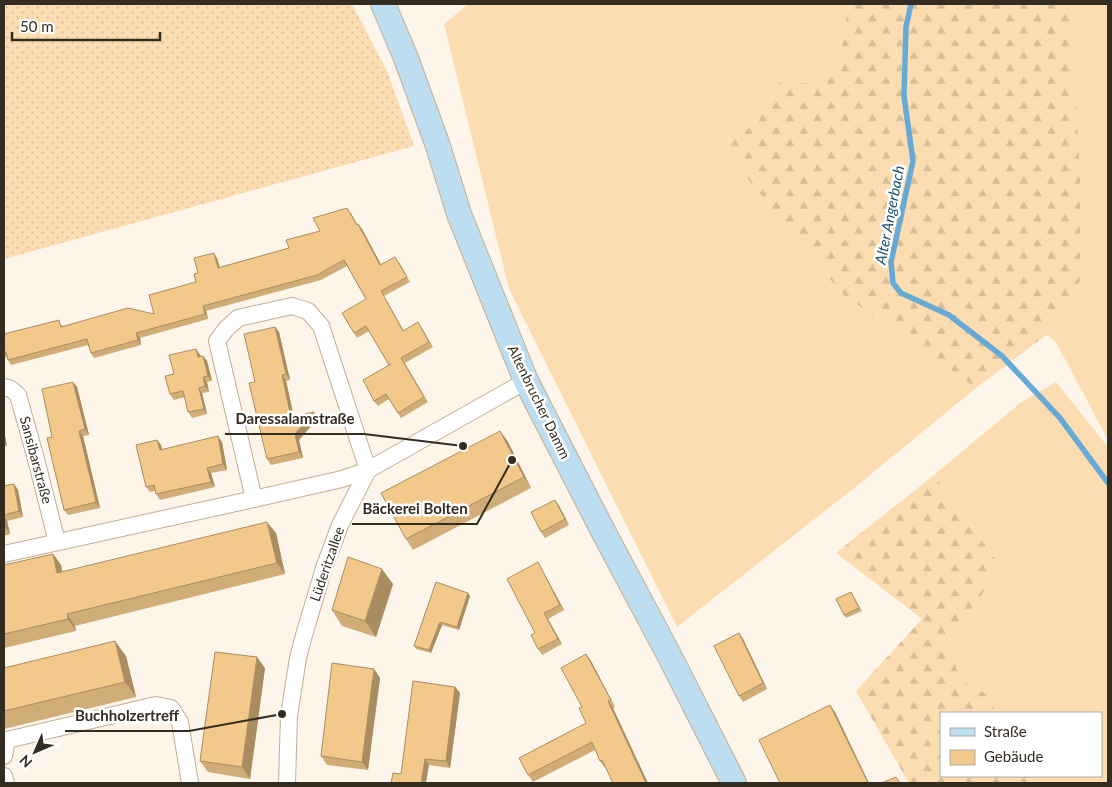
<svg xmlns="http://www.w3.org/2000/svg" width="1112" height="787" font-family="Lato,sans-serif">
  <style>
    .grass { fill: #fbddb1 }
    .forest { fill: url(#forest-firs) }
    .garden { fill: url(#garden-dots) }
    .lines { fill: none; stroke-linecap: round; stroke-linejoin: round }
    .stream { stroke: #67aad5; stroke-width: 5.5 }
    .minor-casing { stroke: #c1ae92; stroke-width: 18 }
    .secondary-casing { stroke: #c1ae92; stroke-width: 26 }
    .minor { stroke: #fff; stroke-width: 16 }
    .secondary { stroke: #bddef0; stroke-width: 24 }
    .wall { fill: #d0ad77 }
    .shaded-wall { fill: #a98d61 }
    .building { fill: #f2c98a; stroke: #a98d61 }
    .labels { text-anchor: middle; stroke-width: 5; stroke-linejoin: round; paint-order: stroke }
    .street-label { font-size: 14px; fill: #332c20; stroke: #fff }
    .water-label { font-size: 15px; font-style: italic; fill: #1b4f6c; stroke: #fff }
    .leader { fill: none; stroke: #332c20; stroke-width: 2 }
    .callout-dot { fill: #332c20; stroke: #fff; stroke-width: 2 }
    .callout-label { font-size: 15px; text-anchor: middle; font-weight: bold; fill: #332c20; stroke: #fff; stroke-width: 5; stroke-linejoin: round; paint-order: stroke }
  </style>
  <defs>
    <pattern id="forest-firs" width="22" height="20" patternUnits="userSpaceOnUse" patternTransform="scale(1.25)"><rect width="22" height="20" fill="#fbddb1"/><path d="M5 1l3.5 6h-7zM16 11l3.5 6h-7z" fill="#d8be98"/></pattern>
    <pattern id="garden-dots" width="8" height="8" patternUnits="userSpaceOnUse" patternTransform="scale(1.25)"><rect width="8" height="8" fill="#fbddb1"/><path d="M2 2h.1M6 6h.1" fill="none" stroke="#d8be98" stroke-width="1.8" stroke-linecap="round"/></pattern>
  </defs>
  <rect width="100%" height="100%" fill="#fdf5e9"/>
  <g class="grass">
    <path d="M468,4H848L842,46L821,84L779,82L758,122L722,145L842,294L976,388L853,489L677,627L509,289L444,24Z"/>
    <path d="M1071,4H1108V440L1056,342L1046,335L1080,281Z"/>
    <path d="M1056,382L1108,447V783H1029L1026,776H1101V713H997L988,695L959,680L949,637L1002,568L934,475L1020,403Z"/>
  </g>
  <g class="forest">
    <path d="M848,4H1071L1080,177V281L1046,335L976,388L842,294L721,146L758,122L779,82L821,84L842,46Z"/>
    <path d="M934,475L1002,568L949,637L959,679L988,695L997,713H941V776H1026L1029,783H909L856,691L922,619L836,553Z"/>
  </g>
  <path class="garden" d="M4,4H352L387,71L414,146L4,259Z"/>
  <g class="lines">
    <path class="stream" d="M911,4L906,27L904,96L913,161L891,262L893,283L901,293L949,315L1002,356L1060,418L1108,483"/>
    <g class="minor-casing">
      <g id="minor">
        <path d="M4,387L11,389L18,395L36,459L57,542"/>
        <path d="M254,499L217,341L226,329L238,318L292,306L308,311L321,326L368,470"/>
        <path d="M4,554L254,499L342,479L368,470L526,381"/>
        <path d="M4,756L7,740L156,705L171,708L180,722L190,783"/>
        <path d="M4,776L6,783"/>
        <path d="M287,783L289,716L298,658L304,635L324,568L340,525L368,470"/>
      </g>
    </g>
    <g class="secondary-casing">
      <path id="secondary" d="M383,4L406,58L438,146L459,214L526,381L603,531L668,653L734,783"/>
    </g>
    <use href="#minor" class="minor"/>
    <use href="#secondary" class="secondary"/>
  </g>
  <g class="wall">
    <path d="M351,213L357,224H358L362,229L381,265L399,262L410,282L384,296L404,331L422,328L433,347L405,363L428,402L401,418L389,399L378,406L374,401L389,365L369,331L357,338L354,333L366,299L347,266L321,280L206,311L208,319L140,338L141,345L94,358L91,353L88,345L11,365L8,360L7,357L4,358V334L62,325L63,326L154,314L196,282L198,273L217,258L220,267L289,248Z"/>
    <path d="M275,327L279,332L290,380L286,381L294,416L318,418L299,440L303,458L271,465L267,459L255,382Z"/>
    <path d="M196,349L201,356H203L207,361L212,381L207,382L209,392L202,393L207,414L192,418L188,412L185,397L174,400L170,394L174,374Z"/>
    <path d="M73,382L77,387L89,435L83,436L100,508L68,515L64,510L52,437Z"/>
    <path d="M4,431L7,446H4Z"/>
    <path d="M500,431L508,442L531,488L413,550L406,539Z"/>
    <path d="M157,440L161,445L162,450L222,442L227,470L211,473L215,487L160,500L156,494L155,491L150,492L146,487Z"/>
    <path d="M14,484L18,490L23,517L7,521L10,534L4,536V486Z"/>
    <path d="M555,500L559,506L569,525L545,538L541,532Z"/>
    <path d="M276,533L285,574L75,626L76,631L4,648V565L53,554L61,565L62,572Z"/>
    <path d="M541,568L564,610L548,619L562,644L542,655L538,649L535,633Z"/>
    <path d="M436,582L470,596L459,630L442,625L431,653L416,649L414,646Z"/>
    <path d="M393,584L376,637L342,626L332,610Z"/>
    <path d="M853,595L862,611L846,618L844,615Z"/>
    <path d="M739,633L743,639L767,689L743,702L739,696Z"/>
    <path d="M126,656L136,697L4,729V668Z"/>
    <path d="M591,661L615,707L613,708L605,768L600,761L595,750L533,782L528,775L586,723L582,707Z"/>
    <path d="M265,668L250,779L208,772L200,761Z"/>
    <path d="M374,669L380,678L368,770L327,765L321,756Z"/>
    <path d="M455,687L460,693L450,768L429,765L401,774Z"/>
  </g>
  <g class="shaded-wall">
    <path d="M358,224L362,229L384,270L380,265Z"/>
    <path d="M214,253L217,258L221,273L218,268Z"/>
    <path d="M203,306L206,311L208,319L205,314Z"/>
    <path d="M275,327L279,332L290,380L286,374Z"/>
    <path d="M136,333L140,338L141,345L138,340Z"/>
    <path d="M196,349L200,355L202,362L198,357Z"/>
    <path d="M203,356L207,361L212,381L208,376Z"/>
    <path d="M282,375L286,381L295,423L291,417Z"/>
    <path d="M203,377L207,382L209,392L205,386Z"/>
    <path d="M73,382L77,387L89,435L85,429Z"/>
    <path d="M199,388L202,393L207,414L204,409Z"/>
    <path d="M314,412L318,418L299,440L303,458L299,452L295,434Z"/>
    <path d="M4,431L7,446L4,441Z"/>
    <path d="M79,431L83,436L100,508L96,502Z"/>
    <path d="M500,431L508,442L531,488L524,477Z"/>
    <path d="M218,436L222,442L227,470L223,464Z"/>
    <path d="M157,440L161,445L164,456L160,450Z"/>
    <path d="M207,468L211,473L215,487L211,482Z"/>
    <path d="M14,484L18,490L23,517L19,511Z"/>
    <path d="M555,500L559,506L569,525L565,519Z"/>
    <path d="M4,516L7,521L10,534L6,528Z"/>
    <path d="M267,522L276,533L285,574L277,563Z"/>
    <path d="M53,554L61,565L65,584L57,573Z"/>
    <path d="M538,562L541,568L564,610L560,605Z"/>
    <path d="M382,569L393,584L376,637L365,621Z"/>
    <path d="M468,593L470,596L459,630L457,627Z"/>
    <path d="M544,613L548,619L562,644L558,639Z"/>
    <path d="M67,614L75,626L76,631L68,619Z"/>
    <path d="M440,622L442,625L431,653L429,650Z"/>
    <path d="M739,633L743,639L767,689L763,683Z"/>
    <path d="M115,641L126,656L136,697L125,682Z"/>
    <path d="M586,654L591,661L615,707L611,700Z"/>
    <path d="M257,657L265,668L250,779L242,767Z"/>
    <path d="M374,669L380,678L368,770L362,762Z"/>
    <path d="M455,687L460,693L450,768L446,761Z"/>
    <path d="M608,701L613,708L648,783H646Z"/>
    <path d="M830,705L835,712L869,783H868Z"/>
    <path d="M425,759L429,765L426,783H421Z"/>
  </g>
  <g class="building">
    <path d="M347,208L357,225L358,224L380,265L395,257L407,277L381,291L403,331L418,322L429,342L401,358L424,397L398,413L386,394L374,401L363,380L391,364L389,365L366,326L354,333L342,313L366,299L344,260L317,275L203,306L205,314L136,333L138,340L91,353L87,339L8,360L6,352H4V334L59,320L61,327L128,308L154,314L149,295L196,282L194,274L198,273L194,258L214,253L218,268L289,248L286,240L320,231L313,218Z"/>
    <path d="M275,327L286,374L282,375L291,417L314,412L295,434L299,452L267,459L249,383L255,382L244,334Z"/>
    <path d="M196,349L198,357L203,356L208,376L203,377L205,386L199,388L204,409L188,412L183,391L170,394L165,376L174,374L169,355Z"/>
    <path d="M73,382L85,429L79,431L96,502L64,510L47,438L52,437L42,389Z"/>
    <path d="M500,431L524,477L406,539L381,493Z"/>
    <path d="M218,436L223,464L207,468L211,482L156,494L154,485L146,487L136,445L157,440L160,450Z"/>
    <path d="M14,484L19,511L4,515V486Z"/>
    <path d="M555,500L565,519L541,532L531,512Z"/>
    <path d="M4,519L6,528L4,529Z"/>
    <path d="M267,522L277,563L67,614L68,619L4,634V565L53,554L57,573Z"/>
    <path d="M348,557L382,569L365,621L332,610Z"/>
    <path d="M538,562L560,605L544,613L558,639L538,649L531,635L535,633L507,579Z"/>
    <path d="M436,582L468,593L457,627L440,622L429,650L414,646Z"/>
    <path d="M851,592L859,608L844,615L836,599Z"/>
    <path d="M739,633L763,683L739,696L714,646Z"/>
    <path d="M115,641L125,682L4,711V668Z"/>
    <path d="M215,652L257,657L242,767L200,761Z"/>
    <path d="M586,654L611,700L608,701L646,783H613L602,760L600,761L592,742L528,775L519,758L586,723L579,708L582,707L561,668Z"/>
    <path d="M332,663L374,669L362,762L321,756Z"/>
    <path d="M413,681L455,687L446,761L425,759L421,783H391L393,773L401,774Z"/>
    <path d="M830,705L868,783H780L759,740Z"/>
    <path d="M896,777L900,783H882Z"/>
  </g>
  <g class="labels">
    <g class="street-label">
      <text transform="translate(539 402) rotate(64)" y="5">Altenbrucher Damm</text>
      <text transform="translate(36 460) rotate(75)" y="5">Sansibarstraße</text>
      <text transform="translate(327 564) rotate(-71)" y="5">Lüderitzallee</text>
    </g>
    <g class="water-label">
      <text transform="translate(890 215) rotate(-79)" y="5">Alter Angerbach</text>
    </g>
  </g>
  <path class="leader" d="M463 446L364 434H225M512 460L477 524H352M282 714L189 731H65"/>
  <g class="callout-dot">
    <circle cx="463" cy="446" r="5"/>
    <circle cx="512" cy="460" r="5"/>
    <circle cx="282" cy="714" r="5"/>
  </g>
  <g class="callout-label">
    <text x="295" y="424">Daressalamstraße</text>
    <text x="415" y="514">Bäckerei Bolten</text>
    <text x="127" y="721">Buchholzertreff</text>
  </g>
  <rect width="1112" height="787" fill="none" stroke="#332c20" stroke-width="10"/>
  <rect x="940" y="712" width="162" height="65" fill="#ffffff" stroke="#adaba6"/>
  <rect x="950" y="728" width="25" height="8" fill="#bddef0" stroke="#adaba6"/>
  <text x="984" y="737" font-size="15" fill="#332c20">Straße</text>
  <rect x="950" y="750" width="25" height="15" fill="#f2c98a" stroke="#adaba6"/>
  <text x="984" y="762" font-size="15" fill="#332c20">Gebäude</text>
  <g transform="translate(35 752) rotate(225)" stroke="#ffffff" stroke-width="4" paint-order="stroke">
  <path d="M0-4L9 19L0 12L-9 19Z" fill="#332c20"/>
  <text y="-8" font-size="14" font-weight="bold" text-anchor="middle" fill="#332c20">N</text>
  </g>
  <path d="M12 32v8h148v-8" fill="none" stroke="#332c20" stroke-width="2.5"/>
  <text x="20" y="32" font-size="15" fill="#332c20" stroke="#ffffff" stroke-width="4" paint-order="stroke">50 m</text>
</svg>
